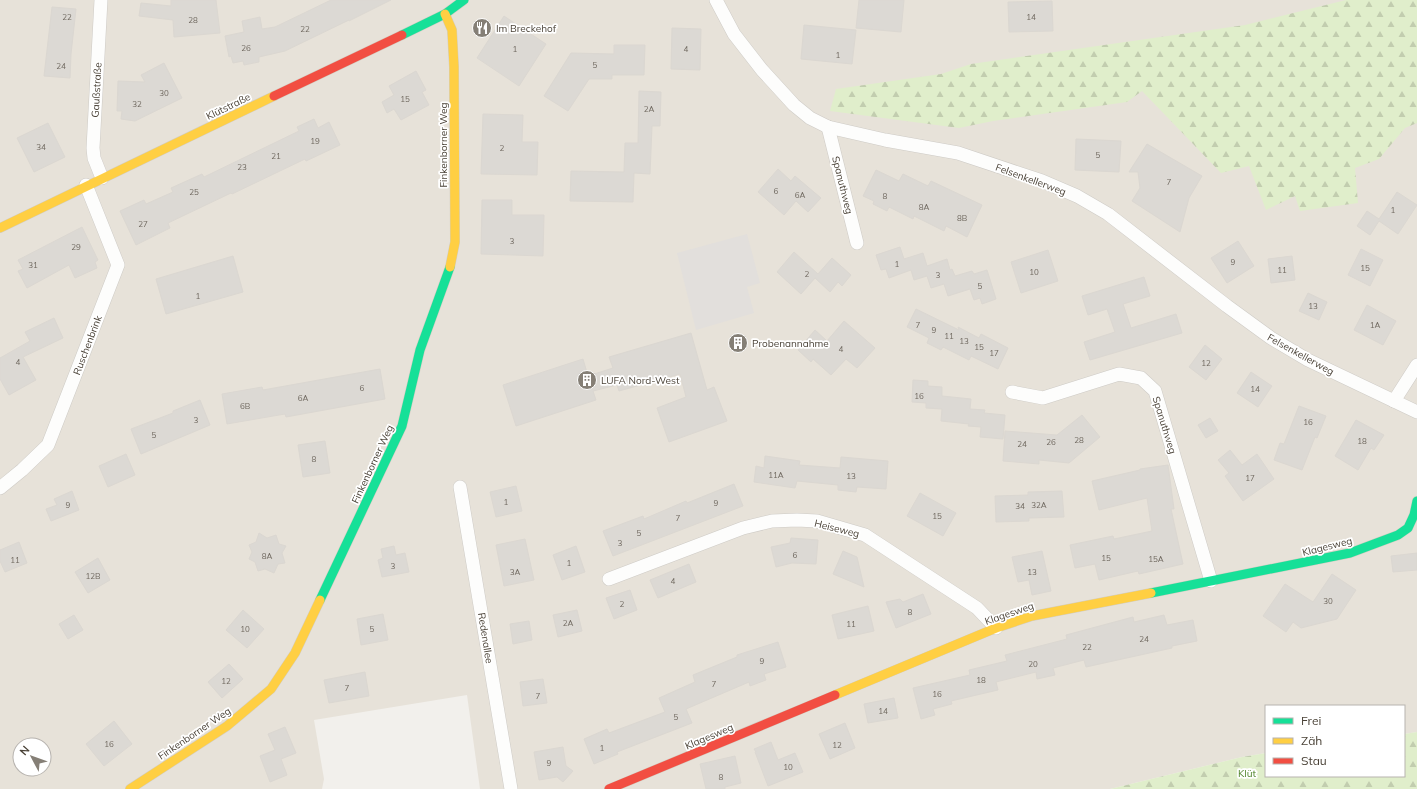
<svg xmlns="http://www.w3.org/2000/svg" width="1417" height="789" font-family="Mulish,sans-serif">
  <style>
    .residential { fill: #e7e2d9; fill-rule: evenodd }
    .forest { fill: url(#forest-firs) }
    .parking { fill: #e2dfdc }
    .building { fill: #dcd9d4; stroke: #dbd7d1 }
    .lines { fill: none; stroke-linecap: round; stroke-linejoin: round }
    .street-casing { stroke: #cecbc6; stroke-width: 14 }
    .fast-casing { stroke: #d2cdc2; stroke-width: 10 }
    .slow-casing { stroke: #d2cdc2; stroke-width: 10 }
    .jam-casing { stroke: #d2cdc2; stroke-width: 10 }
    .street { stroke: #fdfdfc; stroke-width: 13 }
    .fast { stroke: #16e098; stroke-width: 9 }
    .slow { stroke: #ffcf43; stroke-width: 9 }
    .jam { stroke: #f24e42; stroke-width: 9 }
    .labels { text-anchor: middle; stroke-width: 3.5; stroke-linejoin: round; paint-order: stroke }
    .number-label { font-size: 8px; fill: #6f685f }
    .poi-label { font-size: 10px; fill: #4a4237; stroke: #fff; text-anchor: start }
    .street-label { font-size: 10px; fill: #4a4237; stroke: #fff }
    .park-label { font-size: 10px; fill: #4a8025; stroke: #fff }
  </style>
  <defs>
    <pattern id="forest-firs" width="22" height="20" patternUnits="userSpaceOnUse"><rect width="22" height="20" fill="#e0eecb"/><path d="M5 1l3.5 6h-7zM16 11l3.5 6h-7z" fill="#c2cdaf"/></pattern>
  </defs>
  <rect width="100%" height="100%" fill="#f2f0ec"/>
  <path class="residential" d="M0,0H1417V732L1404,734V706H1266V753L1242,757L1110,789H480L467,695L314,720L324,779L322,789H0ZM20,745H44V769H20Z"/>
  <g class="forest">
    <path d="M1346,0H1417V123L1405,128L1379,159L1355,168L1358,203L1300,211L1295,196L1266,210L1249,166L1221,173L1142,91L1127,102L993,121L959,128L830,111L836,89L941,74L971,64L1245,25Z"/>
    <path d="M1417,732V789H1110L1242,757L1266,753V776H1404V734Z"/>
  </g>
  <path class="parking" d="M747,234L760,283L747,287L754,313L696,330L677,253Z"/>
  <g class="building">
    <path d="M171,0H216L220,33L174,37L173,20L139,16L141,3L171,6Z"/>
    <path d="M331,0H391L349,21V20L285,51L259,57V62L244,65L243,61L233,63L231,56L229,57L225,36L244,32L242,21L260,17L262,29L275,27Z"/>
    <path d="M859,0H904L901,32L856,28Z"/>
    <path d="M1052,1L1053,31L1009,32L1008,2Z"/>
    <path d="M52,7L76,9L71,54L70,78L44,76Z"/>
    <path d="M504,16L546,44L519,86L477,58Z"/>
    <path d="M804,25L856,30L852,64L801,59Z"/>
    <path d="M672,28L701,29L700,70L671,69Z"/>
    <path d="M614,45H645L644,75H612V79H589L568,111L544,96L571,53L614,54Z"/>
    <path d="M164,63L182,98L135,121L121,119L122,111H117L118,81L145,82L141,75Z"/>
    <path d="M416,71L426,90L422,92L429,105L401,120L394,109L387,113L382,102L394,95L389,86Z"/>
    <path d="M639,91L661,92L660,126H652L650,174L634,173L633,202L570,201L571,171L624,172L625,143H638Z"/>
    <path d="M483,114L523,115L522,142H538L537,175L481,174Z"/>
    <path d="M314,119L318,128L329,122L340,145L306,161L305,159L232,194L231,193L168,223L170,228L136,245L120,211L144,200L146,204L173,192L171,188L202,174L204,177L299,131L297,127Z"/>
    <path d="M48,123L65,157L34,172L17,138Z"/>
    <path d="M1076,139L1121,141L1119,172L1075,170Z"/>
    <path d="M1147,144L1202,176L1189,198L1180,232L1132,201L1140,188L1138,172H1129Z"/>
    <path d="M778,169L791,181L795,176L821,198L808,212L796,201L784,215L758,192Z"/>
    <path d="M876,170L899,181L903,174L928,186L931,181L982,205L967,237L946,226L944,231L914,216L913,219L889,207L887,211L873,204L874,201L863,196Z"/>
    <path d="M1397,192L1417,205L1398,234L1379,221L1370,235L1357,226L1367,211L1379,219Z"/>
    <path d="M482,200H512V215H544L543,256L481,254Z"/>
    <path d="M82,227L98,260L95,262L97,268L75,278L69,265L27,288L18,271L23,269L18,260Z"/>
    <path d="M1238,241L1254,266L1227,283L1211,258Z"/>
    <path d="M900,247L904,259L923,253L927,266L947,259L950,270L952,269L955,276L972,271L974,274L987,270L996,299L982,304L980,298L974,300L970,289L948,296L944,284L931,288L927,276L914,280L911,270L889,278L886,269L881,270L876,255Z"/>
    <path d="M1361,249L1383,260L1370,286L1348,275Z"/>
    <path d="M1048,250L1058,281L1021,293L1011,262Z"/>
    <path d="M794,252L818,274L832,258L851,275L842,286L838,282L830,292L815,278L801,294L777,272Z"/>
    <path d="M233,256L243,292L166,314L156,279Z"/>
    <path d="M1292,256L1295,280L1271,283L1268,259Z"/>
    <path d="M1144,277L1150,296L1123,304L1131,328L1176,314L1182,333L1090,360L1084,342L1115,332L1107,309L1088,315L1082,296Z"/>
    <path d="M1308,293L1327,302L1319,320L1299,311Z"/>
    <path d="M1367,305L1396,321L1383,345L1354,330Z"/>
    <path d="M916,309L959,330L958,327L979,338L981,334L1008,348L998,369L971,356L969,360L943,347L941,350L927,343L929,338L907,327Z"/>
    <path d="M54,318L63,338L23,357L36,380L9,395L0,379V358L30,341L25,332Z"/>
    <path d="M844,321L875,348L857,368L846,359L831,375L813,359L811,362L798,350L815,330L827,341Z"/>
    <path d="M691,333L707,390L714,387L727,421L669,442L657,408L686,397L680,374L619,391L617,385L593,391L596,400L516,426L503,385L583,359L588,376L613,368L609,357Z"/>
    <path d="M1205,345L1222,359L1206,380L1189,367Z"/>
    <path d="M380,369L385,399L286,417L285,414L227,424L222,394L262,387L263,390Z"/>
    <path d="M1251,372L1272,386L1258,407L1237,393Z"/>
    <path d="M913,380L928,381V386L942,387V396L971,399L970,409L985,410L984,413L1005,415L1003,439L980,437L981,427L968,426L969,424L941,421L942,409L926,408V403L912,402Z"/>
    <path d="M200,400L210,425L141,454L131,429L173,413V411Z"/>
    <path d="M1299,406L1326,416L1317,438L1315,437L1302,470L1274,460L1280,443L1284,444Z"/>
    <path d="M1082,415L1100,437L1069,463L1039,460V464L1003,461L1005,431L1057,435Z"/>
    <path d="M1210,418L1218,431L1206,438L1198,425Z"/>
    <path d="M1356,420L1384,435L1374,450L1371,448L1358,470L1335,456Z"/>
    <path d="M325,441L330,473L303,477L298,445Z"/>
    <path d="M1230,450L1242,465L1257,454L1274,479L1243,501L1225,476L1229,473L1218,460Z"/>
    <path d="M126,454L135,475L108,487L99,466Z"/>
    <path d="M765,456L800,461L799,465L840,468L841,457L888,461L886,489L857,487L856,492L838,490V485L797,481L795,488L754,482L756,466L764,468Z"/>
    <path d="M1168,465L1174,509H1171L1183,564L1139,574L1138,571L1099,580L1095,564L1075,568L1070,545L1113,536L1114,539L1152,531L1147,498L1099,510L1092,481L1140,470V469Z"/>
    <path d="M734,484L743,506L613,556L603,531L643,516L644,519L686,501L687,503Z"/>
    <path d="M516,486L522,511L496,517L490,492Z"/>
    <path d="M72,491L79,510L51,521L46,509L57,505L54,499Z"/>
    <path d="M1062,491L1064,517L1029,518V521L996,522L995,496L1028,495V492Z"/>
    <path d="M920,493L956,513L943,536L907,516Z"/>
    <path d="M259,533L267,538L276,535L279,544L286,546L282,553L285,563L278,564L274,573L265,569L258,571L255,562L249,559L252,552L249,545L256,542Z"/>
    <path d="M791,538L818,540L816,564L792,563L776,567L771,547L790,543Z"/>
    <path d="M525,539L534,580L504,586L496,545Z"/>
    <path d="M19,542L27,563L5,572L0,561V550Z"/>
    <path d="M394,546L396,555L405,553L409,572L382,577L378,560L383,558L381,549Z"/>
    <path d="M576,546L585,572L562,580L553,555Z"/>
    <path d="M843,551L857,557L864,587L833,574Z"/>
    <path d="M1042,551L1051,591L1032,595L1029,580L1018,582L1012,557Z"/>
    <path d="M1417,553V570L1393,572L1391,556Z"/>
    <path d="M98,558L110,580L88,593L75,572Z"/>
    <path d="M689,564L696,582L658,598L650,580Z"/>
    <path d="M1332,574L1356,590L1337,619L1301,628L1293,622L1286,632L1263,616L1285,584L1313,602Z"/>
    <path d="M630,590L637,610L614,619L606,598Z"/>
    <path d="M923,594L931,614L896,628L886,602L900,599L903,602Z"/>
    <path d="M868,606L874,631L838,639L832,615Z"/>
    <path d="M243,610L264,629L247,648L226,630Z"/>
    <path d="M577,610L582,631L558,637L553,615Z"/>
    <path d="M383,614L388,640L361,645L357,619Z"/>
    <path d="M74,615L83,630L68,639L59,624Z"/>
    <path d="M1164,615L1167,625L1193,620L1197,641L1172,646V648L1086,667L1084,660L1053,668L1055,675L1037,679L1036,672L996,682L998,690L951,701L952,704L933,709L935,715L921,719L913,688L970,675L969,670L1007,661L1005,655L1067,639L1066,635L1133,617L1134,622Z"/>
    <path d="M529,621L532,640L513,644L510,624Z"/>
    <path d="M778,642L786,667L764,674L766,680L750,686L749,682L686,709L692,723L617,752L618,754L594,764L584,739L607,729L609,733L665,712L659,698L695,682L693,675L737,657V655Z"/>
    <path d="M229,664L243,679L222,698L208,682Z"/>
    <path d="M365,672L369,696L329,703L324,680Z"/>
    <path d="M543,679L547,703L523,706L520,682Z"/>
    <path d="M894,698L898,718L868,723L864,704Z"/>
    <path d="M114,721L132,744L104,766L86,744Z"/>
    <path d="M845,723L855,748L830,759L819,734Z"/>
    <path d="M285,727L296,753L281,759L287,775L270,782L260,756L275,750L268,734Z"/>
    <path d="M771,742L778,760L795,753L803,772L768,786L755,752H756L754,749Z"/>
    <path d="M563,747L566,766L573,771L563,782L557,777L539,780L534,752Z"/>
    <path d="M735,756L741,783L725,787V789H706L700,764Z"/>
  </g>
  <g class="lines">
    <g class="street-casing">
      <g id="street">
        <path d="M101,0L93,148L94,158L102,178"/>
        <path d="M716,0L734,34L762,70L794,105L810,118L828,127L885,140L958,153L1042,181L1077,196L1108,214L1227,306L1271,338L1308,360L1417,412"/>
        <path d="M828,127L857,243"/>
        <path d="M1012,392L1043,398L1119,374L1141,378L1155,391L1211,581"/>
        <path d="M1394,401L1417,365"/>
        <path d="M460,487L511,789"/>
        <path d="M0,488L22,470L48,445L118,265L86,185"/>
        <path d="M609,579L743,528L772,521L797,520L817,521L865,535L977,608L996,628"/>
      </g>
    </g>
    <g class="fast-casing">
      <g id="fast">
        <path d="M402,35L445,14L464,0"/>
        <path d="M1151,593L1350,553L1398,535L1408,528L1414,515L1417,501"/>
        <path d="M320,600L402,426L420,350L450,267"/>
      </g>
    </g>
    <g class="slow-casing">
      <g id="slow">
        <path d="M445,14L452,30L454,67L455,242L450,267"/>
        <path d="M0,228L274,96"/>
        <path d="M835,695L996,628L1032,616L1151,593"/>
        <path d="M130,789L227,726L271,689L295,653L320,600"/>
      </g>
    </g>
    <g class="jam-casing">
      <g id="jam">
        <path d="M274,96L402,35"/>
        <path d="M609,789L835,695"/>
      </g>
    </g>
    <use href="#street" class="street"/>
    <use href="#fast" class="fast"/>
    <use href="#slow" class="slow"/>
    <use href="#jam" class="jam"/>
  </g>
  <defs>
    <g id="restaurant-disc" transform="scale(1)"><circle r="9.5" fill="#857f76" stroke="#fff"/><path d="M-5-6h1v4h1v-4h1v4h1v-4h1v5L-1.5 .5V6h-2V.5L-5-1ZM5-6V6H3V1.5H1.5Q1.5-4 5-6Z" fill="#fff"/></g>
    <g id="building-disc" transform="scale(1)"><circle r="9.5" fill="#857f76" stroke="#fff"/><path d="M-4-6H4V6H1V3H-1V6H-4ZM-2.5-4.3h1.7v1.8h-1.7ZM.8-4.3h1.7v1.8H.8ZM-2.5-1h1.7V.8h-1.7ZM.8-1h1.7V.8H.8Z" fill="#fff"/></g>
  </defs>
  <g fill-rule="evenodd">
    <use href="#restaurant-disc" x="482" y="28"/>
    <use href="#building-disc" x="738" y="343"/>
    <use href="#building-disc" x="587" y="380"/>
  </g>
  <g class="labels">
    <g class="number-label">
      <text x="67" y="20">22</text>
      <text x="1031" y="20">14</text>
      <text x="193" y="23">28</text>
      <text x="305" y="32">22</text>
      <text x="246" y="51">26</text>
      <text x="515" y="52">1</text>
      <text x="686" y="52">4</text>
      <text x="838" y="58">1</text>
      <text x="595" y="68">5</text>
      <text x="61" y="69">24</text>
      <text x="164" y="96">30</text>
      <text x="405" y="102">15</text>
      <text x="137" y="107">32</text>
      <text x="649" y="112">2A</text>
      <text x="315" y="144">19</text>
      <text x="41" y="150">34</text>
      <text x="502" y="151">2</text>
      <text x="1098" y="158">5</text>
      <text x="276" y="159">21</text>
      <text x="242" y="170">23</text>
      <text x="1169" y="185">7</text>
      <text x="776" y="194">6</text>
      <text x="194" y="195">25</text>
      <text x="800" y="198">6A</text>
      <text x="885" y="199">8</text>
      <text x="924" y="210">8A</text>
      <text x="1393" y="213">1</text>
      <text x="962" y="221">8B</text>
      <text x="143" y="227">27</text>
      <text x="512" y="244">3</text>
      <text x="76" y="250">29</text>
      <text x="1233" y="265">9</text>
      <text x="897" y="267">1</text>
      <text x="33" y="268">31</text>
      <text x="1365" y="271">15</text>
      <text x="1282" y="273">11</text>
      <text x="1034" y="275">10</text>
      <text x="807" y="277">2</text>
      <text x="938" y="278">3</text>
      <text x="980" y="289">5</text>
      <text x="198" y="299">1</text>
      <text x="1313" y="309">13</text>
      <text x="918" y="328">7</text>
      <text x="1375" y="328">1A</text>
      <text x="934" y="333">9</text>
      <text x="949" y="339">11</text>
      <text x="964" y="344">13</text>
      <text x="979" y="350">15</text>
      <text x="841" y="352">4</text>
      <text x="994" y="356">17</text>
      <text x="18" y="365">4</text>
      <text x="1206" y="366">12</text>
      <text x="362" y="391">6</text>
      <text x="1255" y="392">14</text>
      <text x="919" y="399">16</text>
      <text x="303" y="401">6A</text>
      <text x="245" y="409">6B</text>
      <text x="196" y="423">3</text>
      <text x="1308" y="425">16</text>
      <text x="154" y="438">5</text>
      <text x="1079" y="443">28</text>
      <text x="1362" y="444">18</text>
      <text x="1051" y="445">26</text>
      <text x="1022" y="447">24</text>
      <text x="314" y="462">8</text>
      <text x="776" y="478">11A</text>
      <text x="851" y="479">13</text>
      <text x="1250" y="481">17</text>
      <text x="506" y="505">1</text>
      <text x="716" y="506">9</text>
      <text x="68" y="508">9</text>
      <text x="1039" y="508">32A</text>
      <text x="1020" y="509">34</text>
      <text x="937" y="519">15</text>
      <text x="678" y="521">7</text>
      <text x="639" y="536">5</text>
      <text x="620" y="546">3</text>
      <text x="795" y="558">6</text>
      <text x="267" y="559">8A</text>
      <text x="1106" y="561">15</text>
      <text x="1156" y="562">15A</text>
      <text x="15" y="563">11</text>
      <text x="569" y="566">1</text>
      <text x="393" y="569">3</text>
      <text x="515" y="575">3A</text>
      <text x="1032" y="575">13</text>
      <text x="93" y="579">12B</text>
      <text x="673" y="584">4</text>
      <text x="1328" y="604">30</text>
      <text x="622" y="607">2</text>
      <text x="910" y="615">8</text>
      <text x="568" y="626">2A</text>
      <text x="851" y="627">11</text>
      <text x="245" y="632">10</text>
      <text x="372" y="632">5</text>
      <text x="1144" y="642">24</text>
      <text x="1087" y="650">22</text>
      <text x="762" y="664">9</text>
      <text x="1033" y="667">20</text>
      <text x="981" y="683">18</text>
      <text x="226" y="684">12</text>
      <text x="714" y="687">7</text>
      <text x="347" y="691">7</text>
      <text x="937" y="697">16</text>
      <text x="538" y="699">7</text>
      <text x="883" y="714">14</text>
      <text x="676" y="720">5</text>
      <text x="109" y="747">16</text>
      <text x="837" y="748">12</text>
      <text x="602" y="751">1</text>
      <text x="549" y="766">9</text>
      <text x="788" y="770">10</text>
      <text x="721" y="780">8</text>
    </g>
    <g class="poi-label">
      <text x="496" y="32">Im Breckehof</text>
      <text x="752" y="347">Probenannahme</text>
      <text x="601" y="384">LUFA Nord-West</text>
    </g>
    <g class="street-label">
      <text transform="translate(96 90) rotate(-87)" y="4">Gaußstraße</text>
      <text transform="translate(228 106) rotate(-26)" y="4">Klütstraße</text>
      <text transform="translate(443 145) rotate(-90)" y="4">Finkenborner Weg</text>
      <text transform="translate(1031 179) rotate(20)" y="4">Felsenkellerweg</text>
      <text transform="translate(843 185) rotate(76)" y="4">Spanuthweg</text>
      <text transform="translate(87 345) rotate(-69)" y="4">Ruschenbrink</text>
      <text transform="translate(1301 354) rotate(29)" y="4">Felsenkellerweg</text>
      <text transform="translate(1165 425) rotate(73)" y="4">Spanuthweg</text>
      <text transform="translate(372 464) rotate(-65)" y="4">Finkenborner Weg</text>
      <text transform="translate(837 528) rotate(14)" y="4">Heiseweg</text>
      <text transform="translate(1327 546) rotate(-14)" y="4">Klagesweg</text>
      <text transform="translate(1009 613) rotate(-19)" y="4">Klagesweg</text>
      <text transform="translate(486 638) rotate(81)" y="4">Redenallee</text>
      <text transform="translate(194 733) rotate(-34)" y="4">Finkenborner Weg</text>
      <text transform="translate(709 736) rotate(-23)" y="4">Klagesweg</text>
    </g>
    <g class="park-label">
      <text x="1247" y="777">Klüt</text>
    </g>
  </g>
  <rect x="1265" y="705" width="140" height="72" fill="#ffffff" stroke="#b7b3af"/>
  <rect x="1273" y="718" width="20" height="6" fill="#16e098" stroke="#b7b3af"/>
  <text x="1301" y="725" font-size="12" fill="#4a4237">Frei</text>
  <rect x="1273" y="738" width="20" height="6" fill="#ffcf43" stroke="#b7b3af"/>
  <text x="1301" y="745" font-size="12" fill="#4a4237">Zäh</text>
  <rect x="1273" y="758" width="20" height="6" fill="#f24e42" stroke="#b7b3af"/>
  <text x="1301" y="765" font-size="12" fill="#4a4237">Stau</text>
  <g transform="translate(32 757) rotate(311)"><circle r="19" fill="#ffffff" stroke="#b7b3af"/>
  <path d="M0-3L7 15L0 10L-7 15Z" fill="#857f76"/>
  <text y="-6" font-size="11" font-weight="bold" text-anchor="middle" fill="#4a4237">N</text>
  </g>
</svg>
